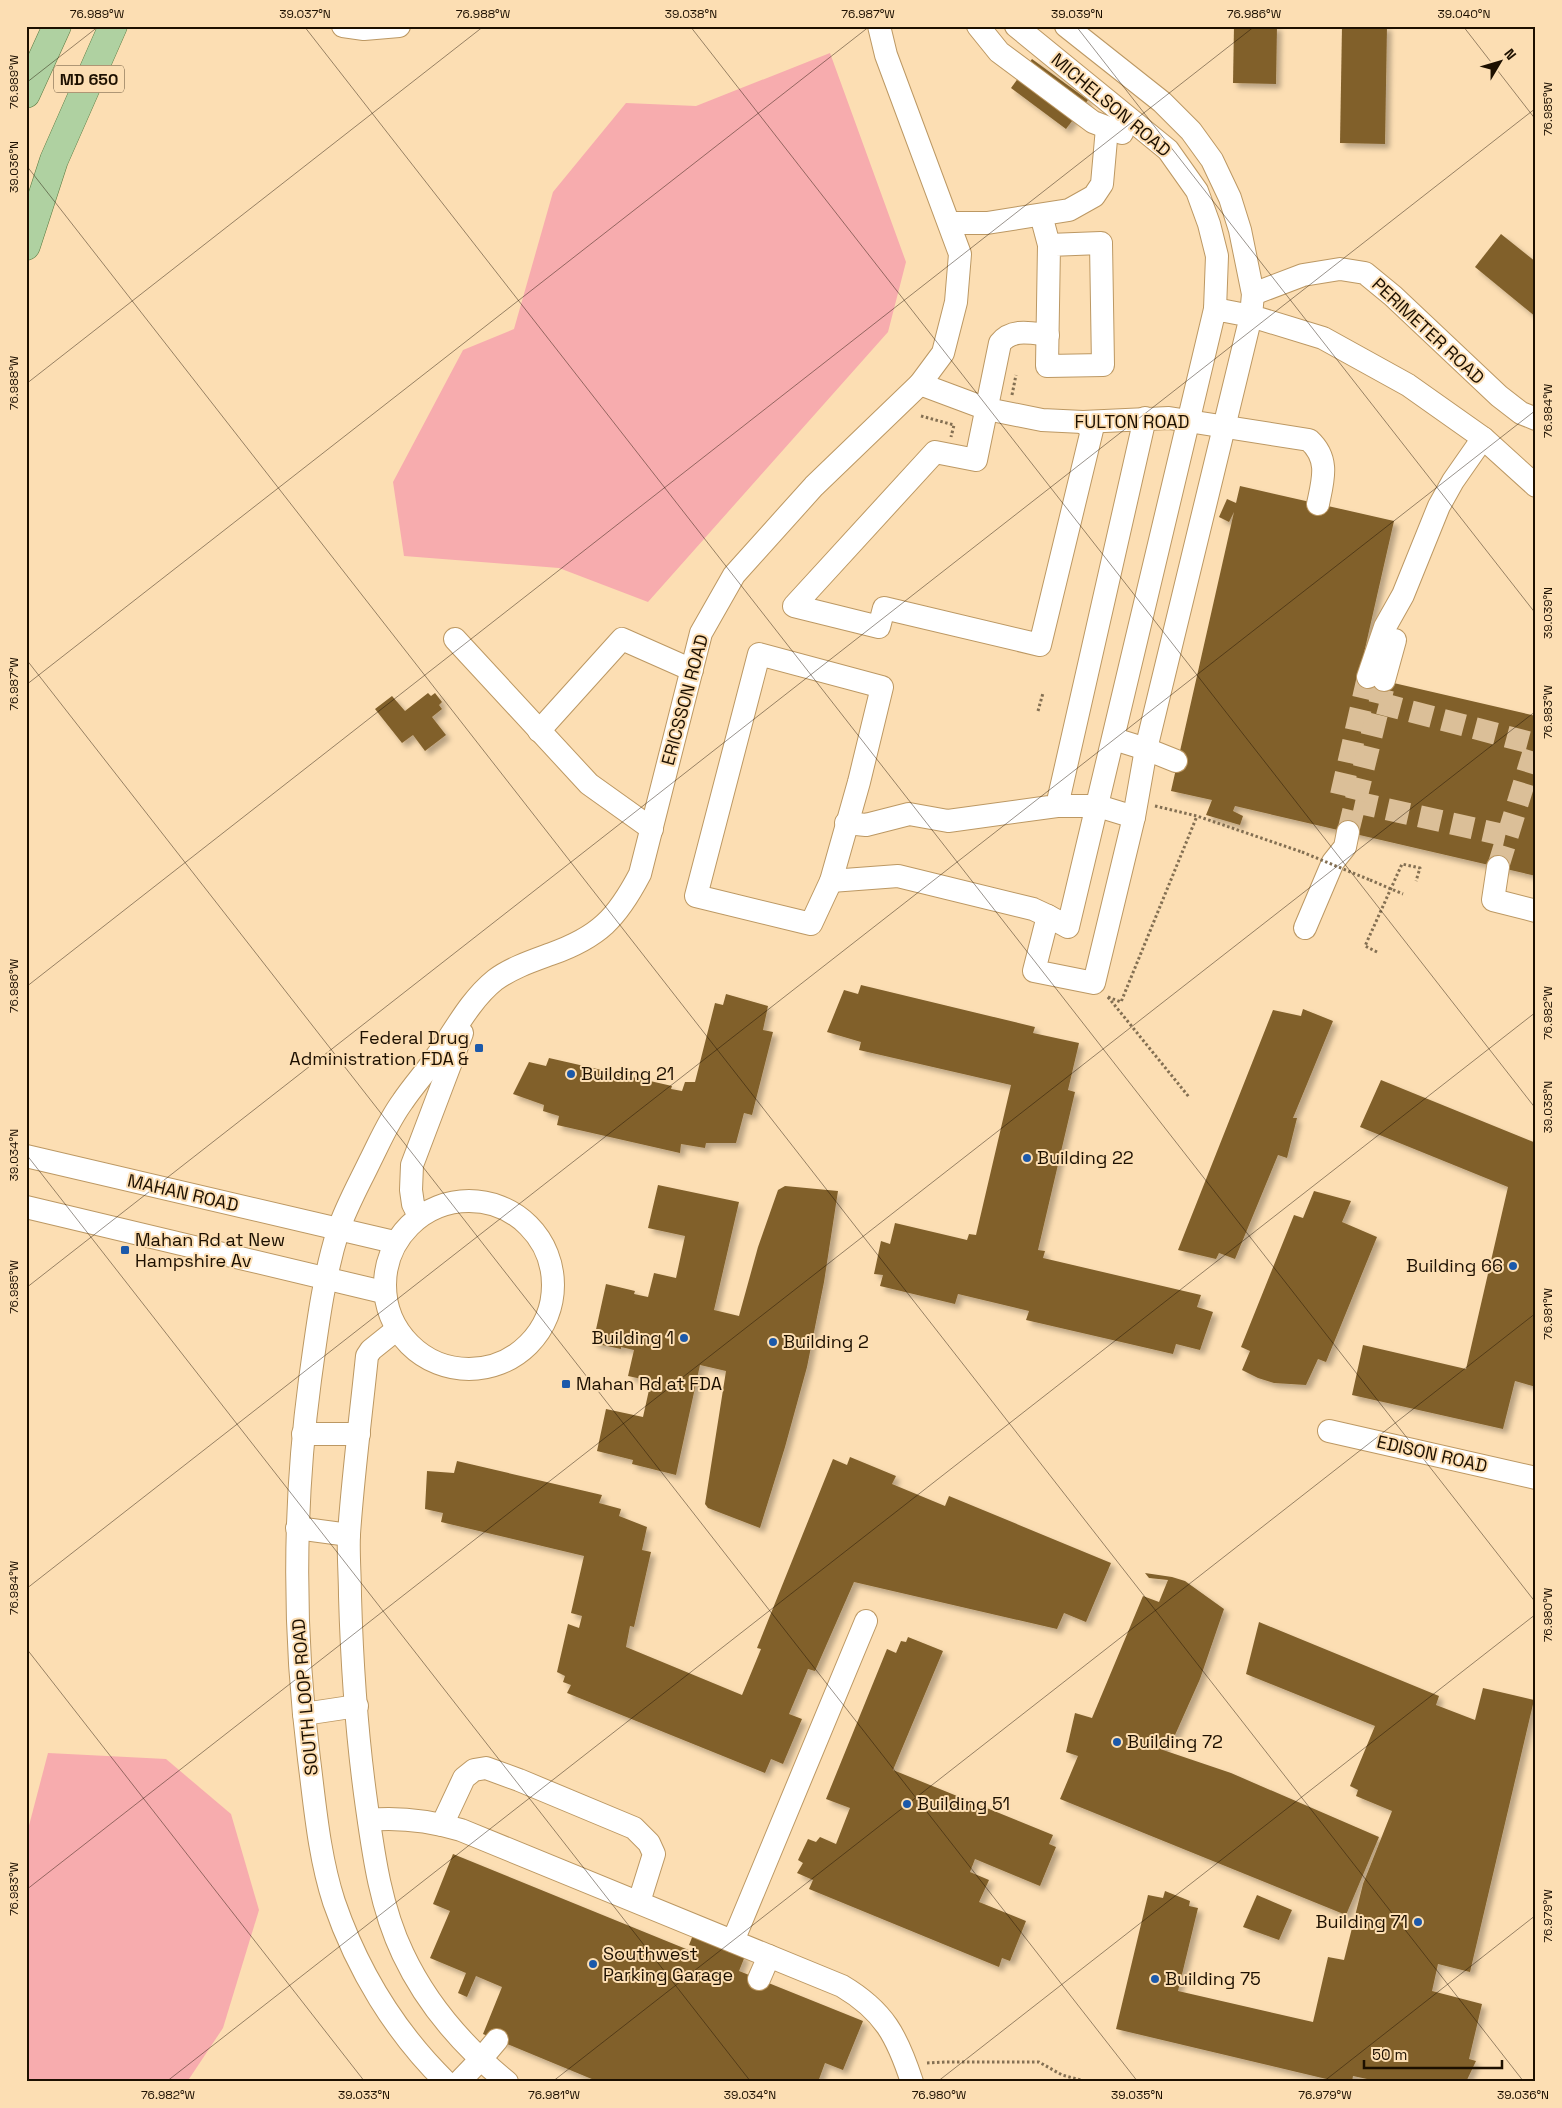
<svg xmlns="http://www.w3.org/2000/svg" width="1562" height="2108" font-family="'Space Grotesk',sans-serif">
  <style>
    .green { fill: #f7acae }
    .building { fill: #81602b; filter: url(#shadow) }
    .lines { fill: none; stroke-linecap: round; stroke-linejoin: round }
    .minor-tunnel { stroke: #dbbf98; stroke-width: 22; stroke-dasharray: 22 11; stroke-linecap: butt }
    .minor-casing { stroke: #bc9863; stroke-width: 24 }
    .major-casing { stroke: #597940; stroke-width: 29 }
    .path { stroke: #836f52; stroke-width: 3; stroke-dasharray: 2.5 2.5; stroke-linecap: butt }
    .minor { stroke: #fff; stroke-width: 22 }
    .major { stroke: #afd1a1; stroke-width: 28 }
    .path-bridge { stroke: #836f52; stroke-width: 3; stroke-dasharray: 2.5 2.5; stroke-linecap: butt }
    .ticks { fill: none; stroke: #1d1000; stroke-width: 1; stroke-opacity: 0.45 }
    .poi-dot { fill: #1c59aa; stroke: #fcdeb3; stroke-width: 2 }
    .labels { text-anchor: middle; stroke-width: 4; stroke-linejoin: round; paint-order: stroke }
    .shield { fill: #fcdeb3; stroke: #604e36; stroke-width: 1 }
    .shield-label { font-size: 16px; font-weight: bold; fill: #1d1000 }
    .street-label { font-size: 18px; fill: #1d1000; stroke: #fcdeb3 }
    .poi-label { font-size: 18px; fill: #1d1000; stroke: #fcdeb3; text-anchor: start }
    .neatline { fill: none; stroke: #1d1000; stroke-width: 2 }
    .ticks-label { font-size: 12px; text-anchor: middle; fill: #1d1000 }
  </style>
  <defs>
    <filter id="shadow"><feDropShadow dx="4.5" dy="4.5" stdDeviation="2.5" flood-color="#0004"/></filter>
  </defs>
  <rect width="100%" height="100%" fill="#fcdeb3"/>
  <g class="green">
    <path d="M830,53L906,262L888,332L648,602L559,568L404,556L393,482L463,350L514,329L553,192L626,103L696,106Z"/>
    <path d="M48,1753L166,1759L231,1814L259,1910L223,2028L187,2082H26V1837Z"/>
  </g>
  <g class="building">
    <path d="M1234,26H1277L1276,84L1233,83Z"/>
    <path d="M1342,26H1387L1385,144L1340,143Z"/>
    <path d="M1032,59L1088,100L1066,129L1011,88Z"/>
    <path d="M1501,234L1536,262V317L1475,267Z"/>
    <path d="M1240,486L1394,521L1359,675L1536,716V876L1235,806L1233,811L1243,816L1240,825L1206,815L1212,800L1171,791L1234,512L1229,522L1219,517L1227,499L1236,503Z"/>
    <path d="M428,693L431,696L435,693L442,702L439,705L442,709L432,717L446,735L425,751L413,735L402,743L375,709L392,696L405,711Z"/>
    <path d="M861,985L1035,1027L1033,1033L1079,1043L1068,1090L1075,1092L1038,1250L1045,1251L1043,1258L1201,1295L1197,1307L1213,1312L1200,1350L1176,1344L1173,1354L1026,1320L1029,1311L958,1294L955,1304L880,1286L883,1275L874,1274L881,1241L890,1244L895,1223L967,1240L969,1234L976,1235L1011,1085L859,1050L861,1042L827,1032L844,990L858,994Z"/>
    <path d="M726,994L768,1006L763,1030L773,1032L752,1115L744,1113L736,1143H706L705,1148L681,1144L680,1153L557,1125L559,1116L543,1111L544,1105L513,1094L529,1062L546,1066L549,1058L672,1086L671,1089L682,1091L685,1082H695L715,1003L723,1005Z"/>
    <path d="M1303,1009L1333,1021L1293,1118H1297L1287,1158L1278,1155L1235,1259L1219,1253L1216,1259L1178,1250L1273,1010L1301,1016Z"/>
    <path d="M1381,1080L1536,1143V1387L1515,1381L1503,1429L1352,1395L1363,1345L1466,1369L1508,1187L1360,1127Z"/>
    <path d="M658,1185L739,1202L714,1310L739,1316L758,1247L778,1190L785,1186L838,1191L824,1282L807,1367L785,1447L760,1528L708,1508L705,1504L726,1371L700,1365L676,1475L632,1464L633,1460L597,1451L606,1409L643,1417L651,1381L628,1376L634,1350L621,1347V1349L593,1343L606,1284L635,1291L634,1294L648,1297L654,1273L676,1278L685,1236L648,1228Z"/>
    <path d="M1314,1191L1351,1201L1342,1222L1377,1237L1326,1362L1318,1359L1306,1385L1274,1383L1258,1378L1242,1370L1250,1351L1241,1347L1294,1215L1303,1218Z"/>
    <path d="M850,1457L896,1476L892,1484L945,1506L949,1496L1111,1563L1086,1622L1064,1613L1057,1629L854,1582L815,1671L808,1669L789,1714L802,1719L783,1764L771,1759L765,1773L567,1693L571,1685L563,1682L565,1676L557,1672L568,1624L579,1628L582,1616L571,1613L584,1556L441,1522L443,1513L425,1509L427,1471L454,1473L457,1461L602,1495L599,1503L621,1509L619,1516L647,1527L642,1550L651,1552L634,1627L630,1626L626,1647L742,1695L761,1649L757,1648L833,1459L847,1465Z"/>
    <path d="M1145,1573L1172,1577L1185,1581L1224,1609L1200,1679L1175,1735H1168L1163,1750L1231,1773L1379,1837L1346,1915L1060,1799L1078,1756L1066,1752L1075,1713L1092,1718L1143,1596L1159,1602L1168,1580L1149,1578Z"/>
    <path d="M1259,1622L1439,1696L1436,1705L1475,1720L1483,1688L1534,1700L1470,1972L1438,1964L1432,1991L1482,2004L1469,2059L1476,2061L1466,2082H1381L1353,2076L1352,2082H1339L1116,2029L1148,1895L1163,1898L1165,1891L1190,1901L1189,1906L1198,1908L1178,1991L1313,2022L1328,1957L1344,1960L1363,1884L1392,1811L1356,1796L1358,1790L1350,1786L1375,1726L1246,1674Z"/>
    <path d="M908,1637L943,1651L893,1770L1053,1835L1049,1844L1056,1847L1040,1886L975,1859L970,1872L989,1880L979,1902L1026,1921L1010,1961L1002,1958L999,1967L809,1889L813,1880L797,1873L803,1863L798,1860L808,1839L816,1842L820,1837L836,1844L850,1808L826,1799L887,1649L896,1653L901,1641L906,1642Z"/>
    <path d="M453,1854L691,1951L693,1946L689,1945L693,1935L745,1956L739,1971L863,2021L843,2070L825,2063L818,2082H599L483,2034L502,1987L476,1976L467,1997L458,1993L466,1973L430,1958L450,1911L433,1904Z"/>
    <path d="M1257,1895L1292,1910L1279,1940L1243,1927Z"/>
  </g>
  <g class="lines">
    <g class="minor-tunnel">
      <path d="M1379,703L1535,744"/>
      <path d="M1341,795L1368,677"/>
      <path d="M1355,802L1508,836"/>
      <path d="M1348,832L1383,689"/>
      <path d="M1498,867L1536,744"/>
    </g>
    <g class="minor-casing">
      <g id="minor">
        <path d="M343,26L364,29L399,26"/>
        <path d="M978,26L999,52L1093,122L1122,133"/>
        <path d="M1016,26L1168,150L1197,191L1209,224L1217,256L1215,309"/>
        <path d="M1066,26L1162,102L1191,131L1212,160L1230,198L1240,230L1253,294L1251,316L1146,749L1134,817L1094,983L1034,971L1048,916L1068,927L1215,309L1251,316L1323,338L1408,385L1483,438L1536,486"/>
        <path d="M1041,215L1049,245L1047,366L1103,365L1101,243L1049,245"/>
        <path d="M950,223H987L1069,210L1094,196L1102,184L1107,128"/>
        <path d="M1253,294L1303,275L1340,269L1365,273L1393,296L1499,396L1521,413L1536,419"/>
        <path d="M1048,335C1031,333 1012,328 1000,343L976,460L935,452L794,606L879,627L884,608L1040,645L1092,430L1083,422"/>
        <path d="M920,384L987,409L1042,420L1083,422L1169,418L1309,440C1330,459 1323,480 1318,504"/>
        <path d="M455,639L589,784L652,829"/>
        <path d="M759,654L882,687L859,782L831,881L811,924L696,896Z"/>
        <path d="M1368,677L1385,627L1403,595L1439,506L1453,481L1483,438"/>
        <path d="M1384,680L1395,640"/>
        <path d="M539,731L622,639L692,670"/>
        <path d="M1114,739L1146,749L1176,761"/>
        <path d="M1057,806H1098L1134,817"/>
        <path d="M846,823L866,825L909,814L948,821L1057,806L1145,418"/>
        <path d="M1498,867L1493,900L1536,911"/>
        <path d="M831,881L898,876L1033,909L1048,916"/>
        <path d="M1305,928L1333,862L1345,847L1348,832"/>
        <path d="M26,1156L394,1242"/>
        <circle cx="469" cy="1285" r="84"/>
        <path d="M26,1207L383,1292"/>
        <path d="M419,1216L413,1204L411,1190L412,1165L462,1033"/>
        <path d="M396,1330L371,1350L367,1356C361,1415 353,1475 349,1534C348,1554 350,1575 350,1596C352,1666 357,1738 367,1808C374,1858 381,1908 403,1954C427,2005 464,2047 507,2082"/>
        <path d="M1329,1431L1536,1478"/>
        <path d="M303,1434H359"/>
        <path d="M297,1528L349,1535"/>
        <path d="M304,1714L357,1706"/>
        <path d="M369,1820C401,1817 430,1821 461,1830L842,1986C884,2011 897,2036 912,2082"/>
        <path d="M442,1825L464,1778L474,1770L486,1768L519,1780L634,1828L649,1843L654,1854L639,1902"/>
        <path d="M733,1941L866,1621"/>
        <path d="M759,1979L769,1956"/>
        <path d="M446,2082C395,2032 357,1969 334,1902C319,1856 315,1806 309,1759C293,1632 293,1507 310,1380C317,1330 323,1279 338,1231C346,1207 359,1184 370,1161C380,1141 389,1120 403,1101C413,1086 426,1072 436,1057C454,1032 470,1000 495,980C511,968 532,961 551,954C599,937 617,918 640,874L701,633L734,575L814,486L920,384L943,353L956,302L960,254L886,55L879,26"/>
        <path d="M459,2082L481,2059L497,2040"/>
      </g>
    </g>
    <g class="major-casing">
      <g id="major">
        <path d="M26,94L57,26"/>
        <path d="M26,246L54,160L113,26"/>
      </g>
    </g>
    <g class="path">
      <path d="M1012,395L1016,375"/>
      <path d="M921,416L954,425L951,437"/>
      <path d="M1038,711L1043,693"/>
      <path d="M1155,806L1197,816L1302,852"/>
      <path d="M1370,880L1403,894"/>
      <path d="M1377,952L1365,946L1402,864L1420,868L1416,881"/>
      <path d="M1108,997L1121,1002L1197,816"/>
      <path d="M1108,997L1189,1097"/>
      <path d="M927,2063L946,2062H1039L1062,2075L1088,2082"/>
    </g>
    <use href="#minor" class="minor"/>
    <use href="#major" class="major"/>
    <path class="path-bridge" d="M1302,852L1370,880"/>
  </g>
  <path class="ticks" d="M304,26L1536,1603M690,26L1536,1109M1076,26L1536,614M1463,26L1536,120M26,83L99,26M26,165L1524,2082M26,384L484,26M26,659L1138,2082M26,685L870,26M26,987L1255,26M26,1154L751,2082M26,1288L1536,108M26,1589L1536,410M26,1648L365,2082M26,1890L1536,711M166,2082L1536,1012M552,2082L1536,1313M937,2082L1536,1614M1323,2082L1536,1915"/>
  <g class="poi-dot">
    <rect x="474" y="1043" width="10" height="10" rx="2.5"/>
    <circle cx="571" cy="1074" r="5"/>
    <circle cx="1027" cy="1158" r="5"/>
    <rect x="120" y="1245" width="10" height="10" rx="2.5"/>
    <circle cx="1513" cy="1266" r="5"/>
    <circle cx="684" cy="1338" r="5"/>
    <circle cx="773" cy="1342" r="5"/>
    <rect x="561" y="1379" width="10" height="10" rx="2.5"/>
    <circle cx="1117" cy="1742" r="5"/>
    <circle cx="907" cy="1804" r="5"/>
    <circle cx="1418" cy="1922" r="5"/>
    <circle cx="593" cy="1964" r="5"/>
    <circle cx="1155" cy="1979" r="5"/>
  </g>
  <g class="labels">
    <rect class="shield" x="54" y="65.5" width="70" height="27" rx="4"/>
    <g class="shield-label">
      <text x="89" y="85">MD 650</text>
    </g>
    <g class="street-label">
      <text transform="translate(1111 105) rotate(40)" y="6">MICHELSON ROAD</text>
      <text transform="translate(1428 331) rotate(43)" y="6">PERIMETER ROAD</text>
      <text x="1132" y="428">FULTON ROAD</text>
      <text transform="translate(685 700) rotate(-75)" y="6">ERICSSON ROAD</text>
      <text transform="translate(183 1193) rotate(13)" y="6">MAHAN ROAD</text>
      <text transform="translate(1432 1454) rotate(13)" y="6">EDISON ROAD</text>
      <text transform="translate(305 1697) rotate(-95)" y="6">SOUTH LOOP ROAD</text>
    </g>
    <g class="poi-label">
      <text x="469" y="1044" text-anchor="end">Federal Drug<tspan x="469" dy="21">Administration FDA &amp;</tspan></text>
      <text x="581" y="1080">Building 21</text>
      <text x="1037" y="1164">Building 22</text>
      <text x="135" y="1246">Mahan Rd at New<tspan x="135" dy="21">Hampshire Av</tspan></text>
      <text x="1503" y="1272" text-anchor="end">Building 66</text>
      <text x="674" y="1344" text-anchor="end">Building 1</text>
      <text x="783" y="1348">Building 2</text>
      <text x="576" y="1390">Mahan Rd at FDA</text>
      <text x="1127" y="1748">Building 72</text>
      <text x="917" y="1810">Building 51</text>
      <text x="1408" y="1928" text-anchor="end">Building 71</text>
      <text x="603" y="1960">Southwest<tspan x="603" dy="21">Parking Garage</tspan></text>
      <text x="1165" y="1985">Building 75</text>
    </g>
  </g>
  <rect width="1562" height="2108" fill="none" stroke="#fcdeb3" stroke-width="55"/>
  <g transform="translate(1500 62) rotate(52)" stroke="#fcdeb3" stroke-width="4" paint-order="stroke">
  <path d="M0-4L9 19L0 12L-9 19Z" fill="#1d1000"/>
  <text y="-8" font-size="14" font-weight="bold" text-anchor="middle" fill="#1d1000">N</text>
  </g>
  <path d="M1364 2060v8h138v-8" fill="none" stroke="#1d1000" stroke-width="2.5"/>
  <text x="1372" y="2060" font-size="15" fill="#1d1000" stroke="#fcdeb3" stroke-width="4" paint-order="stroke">50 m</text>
  <rect x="28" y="28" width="1506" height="2052" class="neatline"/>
  <g class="ticks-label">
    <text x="97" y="18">76.989°W</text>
    <text x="305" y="18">39.037°N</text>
    <text x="483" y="18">76.988°W</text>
    <text x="691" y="18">39.038°N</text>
    <text x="868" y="18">76.987°W</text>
    <text x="1077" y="18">39.039°N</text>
    <text x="1254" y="18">76.986°W</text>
    <text x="1464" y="18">39.040°N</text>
    <text transform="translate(14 82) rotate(-90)" y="4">76.989°W</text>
    <text transform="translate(1548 109) rotate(-90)" y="4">76.985°W</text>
    <text transform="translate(14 167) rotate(-90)" y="4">39.036°N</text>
    <text transform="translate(14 383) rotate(-90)" y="4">76.988°W</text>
    <text transform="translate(1548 411) rotate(-90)" y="4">76.984°W</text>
    <text transform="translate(1548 613) rotate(-90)" y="4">39.039°N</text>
    <text transform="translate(14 684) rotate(-90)" y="4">76.987°W</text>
    <text transform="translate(1548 712) rotate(-90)" y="4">76.983°W</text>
    <text transform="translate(14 986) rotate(-90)" y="4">76.986°W</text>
    <text transform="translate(1548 1013) rotate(-90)" y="4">76.982°W</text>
    <text transform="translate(1548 1107) rotate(-90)" y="4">39.038°N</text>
    <text transform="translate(14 1155) rotate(-90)" y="4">39.034°N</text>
    <text transform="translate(14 1287) rotate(-90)" y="4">76.985°W</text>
    <text transform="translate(1548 1314) rotate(-90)" y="4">76.981°W</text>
    <text transform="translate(14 1588) rotate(-90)" y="4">76.984°W</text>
    <text transform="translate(1548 1615) rotate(-90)" y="4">76.980°W</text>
    <text transform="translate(14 1889) rotate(-90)" y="4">76.983°W</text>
    <text transform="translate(1548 1916) rotate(-90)" y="4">76.979°W</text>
    <text x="168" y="2099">76.982°W</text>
    <text x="364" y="2099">39.033°N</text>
    <text x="554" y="2099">76.981°W</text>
    <text x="750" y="2099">39.034°N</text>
    <text x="939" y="2099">76.980°W</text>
    <text x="1137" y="2099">39.035°N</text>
    <text x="1325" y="2099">76.979°W</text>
    <text x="1523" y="2099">39.036°N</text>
  </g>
</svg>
